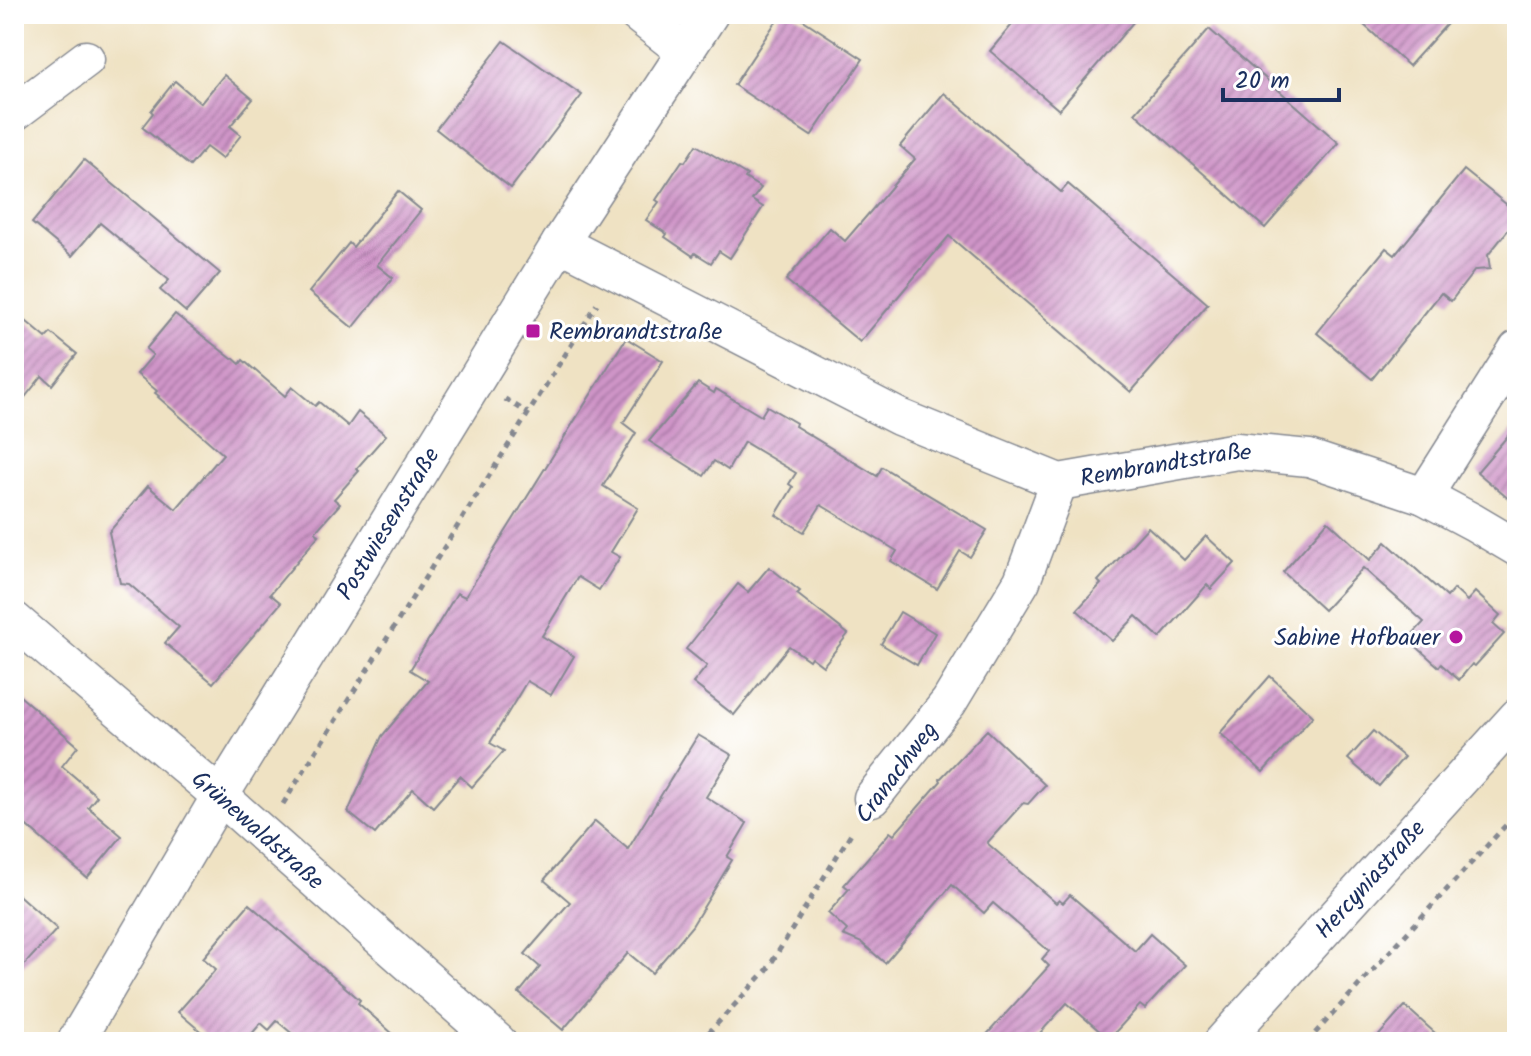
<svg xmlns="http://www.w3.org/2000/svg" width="1531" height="1056" font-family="Kalam,sans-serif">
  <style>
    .building { fill: url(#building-hatch) }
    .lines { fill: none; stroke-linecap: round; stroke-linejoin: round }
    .street-casing { stroke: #858890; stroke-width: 39 }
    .path { stroke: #858890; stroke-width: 5; stroke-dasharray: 6 6; stroke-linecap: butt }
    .street { stroke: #fff; stroke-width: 36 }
    .poi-dot { fill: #b5179e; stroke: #fff; stroke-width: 3 }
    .labels { text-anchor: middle; stroke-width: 6; stroke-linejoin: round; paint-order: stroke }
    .poi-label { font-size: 24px; fill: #1b2f5e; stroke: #fff; text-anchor: start }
    .street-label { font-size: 24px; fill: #1b2f5e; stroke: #fff }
  </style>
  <defs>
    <pattern id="building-hatch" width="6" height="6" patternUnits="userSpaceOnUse" patternTransform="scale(2)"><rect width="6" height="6" fill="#cf94c7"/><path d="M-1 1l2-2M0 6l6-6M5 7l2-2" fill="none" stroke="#a779a5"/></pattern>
  </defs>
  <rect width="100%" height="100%" fill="#fff"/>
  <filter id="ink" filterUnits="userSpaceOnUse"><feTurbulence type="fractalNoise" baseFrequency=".0125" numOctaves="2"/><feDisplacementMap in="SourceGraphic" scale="16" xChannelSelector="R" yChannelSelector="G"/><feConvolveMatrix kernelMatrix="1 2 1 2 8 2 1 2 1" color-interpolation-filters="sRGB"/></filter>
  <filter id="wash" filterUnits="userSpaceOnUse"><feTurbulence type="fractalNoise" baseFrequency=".006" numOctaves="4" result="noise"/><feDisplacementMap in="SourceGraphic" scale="32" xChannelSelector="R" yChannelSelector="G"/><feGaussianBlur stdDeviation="1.8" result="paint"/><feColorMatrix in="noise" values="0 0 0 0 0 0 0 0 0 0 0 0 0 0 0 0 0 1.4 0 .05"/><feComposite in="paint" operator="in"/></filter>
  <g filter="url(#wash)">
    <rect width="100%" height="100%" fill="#efe2c3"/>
    <g id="blocks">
      <g class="building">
        <path d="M781,14H794L863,59L811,136L734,85Z"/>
        <path d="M1021,14H1140L1059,110L990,51Z"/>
        <path d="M1352,14H1456L1409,66Z"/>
        <path d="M1209,29L1339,143L1265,228L1135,113Z"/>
        <path d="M504,41L582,95L511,188L436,129Z"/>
        <path d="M224,75L253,99L230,126L241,135L222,159L206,147L190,166L142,127L153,113L151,111L175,81L201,103Z"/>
        <path d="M944,93L1061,192L1068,184L1208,304L1131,392L949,236L860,342L786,280L830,228L845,241L883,197L915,159L900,146Z"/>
        <path d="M696,145L747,175L745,178L761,188L752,200L763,207L730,258L719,251L711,263L695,253L693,256L665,237L667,234L646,220L659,202L656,200L682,161L685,162Z"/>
        <path d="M84,160L220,273L186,312L160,290L169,280L100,223L72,256L32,223Z"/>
        <path d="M1464,170L1517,213V219L1488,255L1490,269L1475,270L1451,301L1441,293L1372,379L1317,333L1386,248L1395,255Z"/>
        <path d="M398,191L421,210L377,265L393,278L353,328L309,292L349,243L353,247Z"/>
        <path d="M14,311L46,338L51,333L77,354L52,385L42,376L14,411Z"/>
        <path d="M175,314L232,359L233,358L240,364L243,360L285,396L292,387L315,406L319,402L348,426L358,412L386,435L356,469L359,471L334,499L340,504L315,532L319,535L270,594L281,603L213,683L165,643L179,627L129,584L120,583L109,532L148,486L176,509L223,454L158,397L159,396L155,393L157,391L137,374L153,355L146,349Z"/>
        <path d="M626,338L663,361L623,423L636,433L603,486L638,508L611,552L620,557L599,590L578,577L542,636L574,656L551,695L527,681L490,743L504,751L472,787L460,776L433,807L413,789L375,834L348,812L382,736L428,681L410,670L457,593L465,597Z"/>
        <path d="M698,383L714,393L716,389L761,416L767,406L796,423L795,426L877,476L882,467L987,530L970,557L960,551L937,589L891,561L897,551L821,505L804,532L776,515L793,487L789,484L796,473L744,442L728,470L714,461L704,476L649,441Z"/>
        <path d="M1517,425V506L1477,472Z"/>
        <path d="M1328,521L1370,560L1386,542L1447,597L1454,589L1467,601L1475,592L1500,615L1493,624L1504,634L1475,666L1472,664L1459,680L1441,664L1439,667L1408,639L1424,622L1363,568L1324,610L1283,572Z"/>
        <path d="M1148,527L1184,560L1206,536L1235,563L1211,589L1207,585L1160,638L1136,616L1112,641L1077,610L1101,584L1098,581Z"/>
        <path d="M769,567L800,591L797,594L848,634L823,666L811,657L809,660L789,646L734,715L693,683L707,666L686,649L738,584L748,592Z"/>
        <path d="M900,612L935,633L917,665L881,644Z"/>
        <path d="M1270,676L1313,716L1263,772L1220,733Z"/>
        <path d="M14,691L78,746L62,766L97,796L88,807L122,836L87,878L14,815Z"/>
        <path d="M987,730L1045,785L1028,804L1023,803L987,843L1056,903L1059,900L1063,903L1070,895L1135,951L1150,934L1185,965L1145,1009L1140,1005L1109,1039L1067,1003L1032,1042H980L1049,966L1042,959L1049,951L993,903L984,913L952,885L885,963L862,943L843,935L847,930L828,913L849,889L844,885L890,832L894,835L941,781L940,779Z"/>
        <path d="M1373,731L1404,757L1379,786L1348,759Z"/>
        <path d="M698,735L732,755L706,797L747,823L727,857L732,860L692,926L652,973L628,953L563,1030L519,993L540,967L525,954L570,902L544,880L595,821L628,849Z"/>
        <path d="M14,891L57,929L14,976Z"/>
        <path d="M249,904L360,1000L358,1003L402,1042H302L277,1021L269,1030L261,1023L245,1042H213L178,1012L216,969L203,958Z"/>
        <path d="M1405,1006L1445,1042H1373Z"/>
      </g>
    </g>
  </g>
  <g filter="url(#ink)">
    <use href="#blocks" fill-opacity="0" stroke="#858890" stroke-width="2"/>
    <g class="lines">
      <g class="street-casing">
        <g id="street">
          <path d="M637,14L684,51"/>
          <path d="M14,113L86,59"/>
          <path id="s1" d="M560,243L899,417L1059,482L1237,451L1309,458L1424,496L1473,522L1517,548"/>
          <path d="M1424,496L1517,349"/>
          <path id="s2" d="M14,620L220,796L498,1042"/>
          <path d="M872,798L949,702L1022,581L1059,482"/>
          <path id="s3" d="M77,1039L220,796L560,243L710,14"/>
          <path id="s4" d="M1222,1042L1517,717"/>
        </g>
      </g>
      <g class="path">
        <path d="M505,399L528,413"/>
        <path d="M283,804L597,304"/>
        <path d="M700,1042L767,970L853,830"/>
        <path d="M1307,1042L1517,813"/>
      </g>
      <use href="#street" class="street"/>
    </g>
  </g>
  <g class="poi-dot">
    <rect x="525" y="323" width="16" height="16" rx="4"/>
    <circle cx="1456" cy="637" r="8"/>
  </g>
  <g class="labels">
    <g class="poi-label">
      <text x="549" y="339">Rembrandtstraße</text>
      <text x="1440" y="645" text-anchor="end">Sabine Hofbauer</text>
    </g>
    <g class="street-label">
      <text dy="8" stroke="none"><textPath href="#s1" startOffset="662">Rembrandtstraße</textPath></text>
      <text dy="8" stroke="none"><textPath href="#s3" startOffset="602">Postwiesenstraße</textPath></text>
      <text transform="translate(896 772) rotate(-53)" y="8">Cranachweg</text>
      <text dy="8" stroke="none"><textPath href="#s2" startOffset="322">Grünewaldstraße</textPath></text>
      <text dy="8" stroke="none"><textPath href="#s4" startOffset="220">Hercyniastraße</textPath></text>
    </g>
  </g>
  <rect width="1531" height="1056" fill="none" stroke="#fff" stroke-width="48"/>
  <path d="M1223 88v12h116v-12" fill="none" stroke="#1b2f5e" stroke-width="4"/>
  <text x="1235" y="88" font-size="24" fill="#1b2f5e" stroke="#ffffff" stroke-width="6" paint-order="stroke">20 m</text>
</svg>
